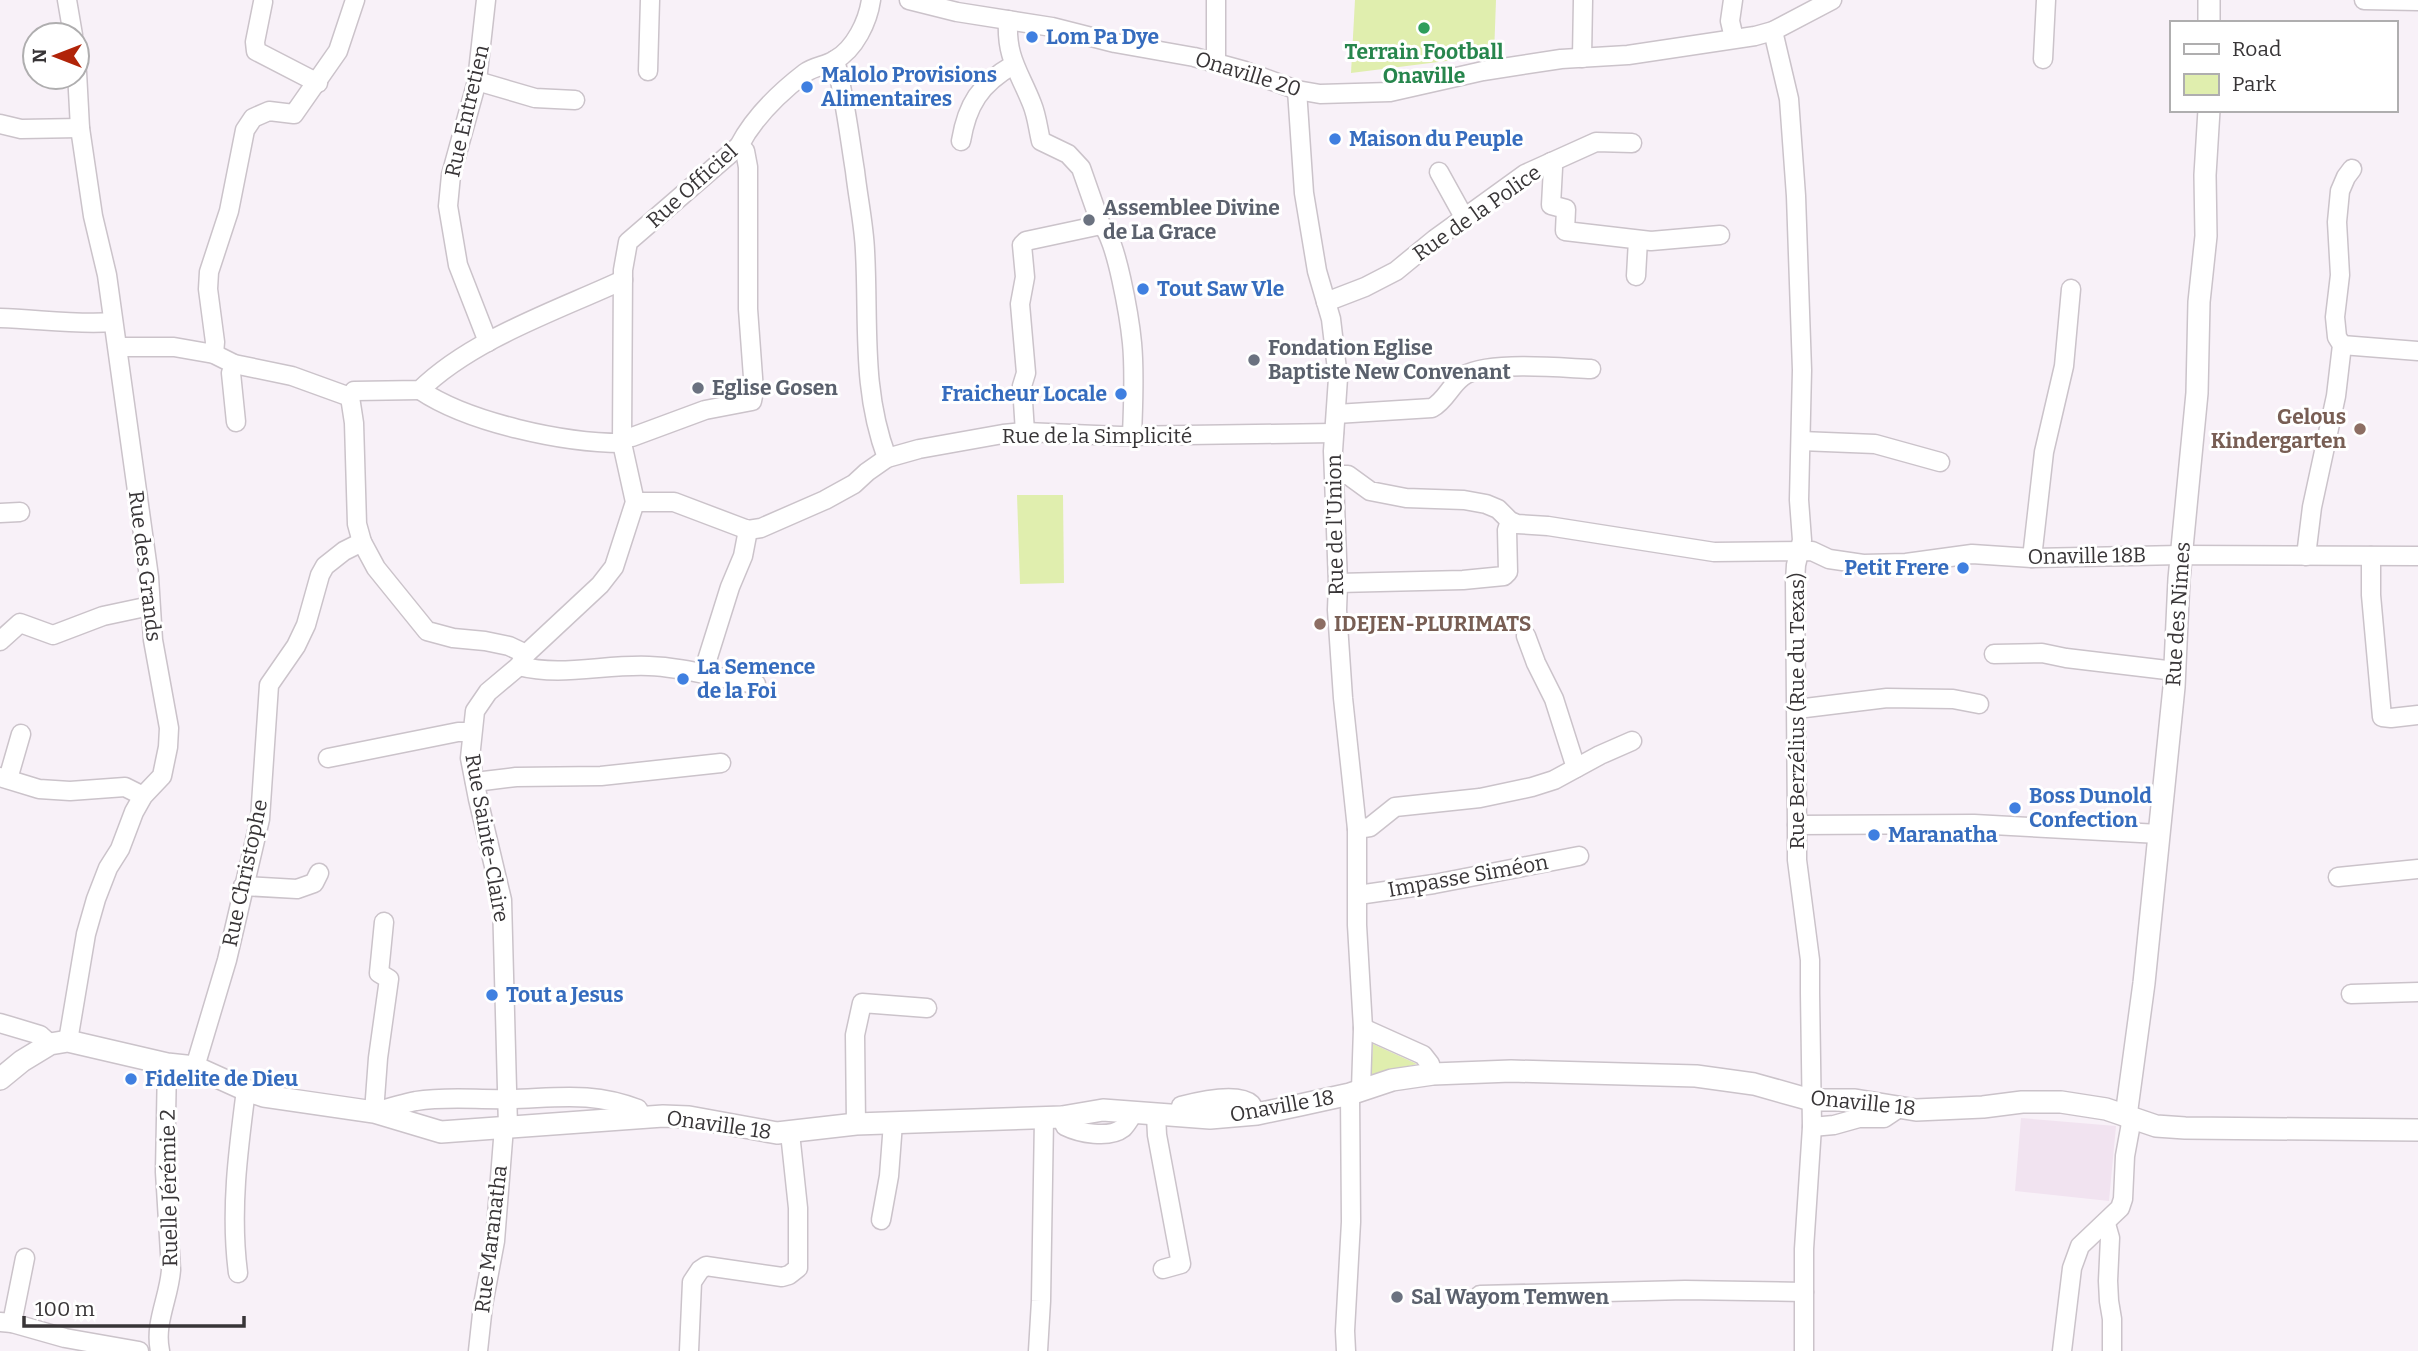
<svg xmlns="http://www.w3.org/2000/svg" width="2418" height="1351" font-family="Bitter,serif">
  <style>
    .built { fill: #f1e3f0 }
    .green { fill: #e0eeae }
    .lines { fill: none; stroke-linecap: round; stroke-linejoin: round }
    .minor-casing { stroke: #cbc3ca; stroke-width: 21 }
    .tertiary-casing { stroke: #cbc3ca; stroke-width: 24 }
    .minor { stroke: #fff; stroke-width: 18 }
    .tertiary { stroke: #fff; stroke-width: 21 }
    .leisure-dot { fill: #2e9e5b; stroke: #fff; stroke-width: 2.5 }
    .shop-dot { fill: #3f7fe0; stroke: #fff; stroke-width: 2.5 }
    .worship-dot { fill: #6b7280; stroke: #fff; stroke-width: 2.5 }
    .education-dot { fill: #8d6e63; stroke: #fff; stroke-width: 2.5 }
    .labels { text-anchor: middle; stroke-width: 6; stroke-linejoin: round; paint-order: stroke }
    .shop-label { font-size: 21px; font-weight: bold; fill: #366cbe; stroke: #fff; text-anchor: start }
    .leisure-label { font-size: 21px; font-weight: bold; fill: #27864d; stroke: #fff }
    .street-label { font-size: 21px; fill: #383537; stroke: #fff }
    .worship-label { font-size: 21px; font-weight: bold; fill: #5b616d; stroke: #fff; text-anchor: start }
    .education-label { font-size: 21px; font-weight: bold; fill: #785e54; stroke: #fff; text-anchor: end }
  </style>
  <rect width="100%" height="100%" fill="#f8f1f8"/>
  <path class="built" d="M2021,1118L2116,1126L2109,1201L2015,1191Z"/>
  <g class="green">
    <path d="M1355,0H1496L1494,55L1351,73Z"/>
    <path d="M1017,495H1063L1064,583L1020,584Z"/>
    <path d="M1373,1044L1417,1064L1371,1075Z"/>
  </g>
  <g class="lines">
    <g class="minor-casing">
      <g id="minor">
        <path d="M67,0L73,35"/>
        <path d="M486,0L477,81L451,175L448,206L458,265L488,342"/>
        <path d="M909,0L957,12L1052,27L1115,43L1194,57L1245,71L1297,90L1320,94L1390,92L1483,71L1561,59L1628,55L1755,36L1773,31L1832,0"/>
        <path d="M1733,0L1730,21L1734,38"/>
        <path d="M2364,0L2418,1"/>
        <path d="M263,2L255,42L256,51L318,83"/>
        <path d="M1008,20C1006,58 1019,71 1032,104C1037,116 1038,129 1041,141L1068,154L1081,168L1101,225C1116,234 1130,322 1132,343C1135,374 1133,405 1132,436"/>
        <path d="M1773,31L1789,99L1796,196L1802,370L1799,500L1802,540L1796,565L1795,581L1797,825V860L1810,960V993L1812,1127L1804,1249V1351"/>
        <path d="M1582,58L1583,0"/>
        <path d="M2043,59L2046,0"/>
        <path d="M835,60C845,97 849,134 855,171C858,198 864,225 865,251C869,323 861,389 887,458"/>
        <path d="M1216,63V0"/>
        <path d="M648,71L650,0"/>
        <path d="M477,81L535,98L575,100"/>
        <path d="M1297,90L1304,193L1317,271L1331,319L1338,378L1333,451L1338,583L1337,610L1343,698L1357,829V925L1363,1028L1361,1089"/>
        <path d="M0,124L21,129L80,128"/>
        <path d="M961,141C967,105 980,84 1013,65"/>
        <path d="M1551,162L1553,168L1551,205L1566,209L1565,231L1651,241L1720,235"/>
        <path d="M1439,172L1465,219"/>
        <path d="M1636,276L1638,240"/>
        <path d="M1326,302L1365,287L1396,271L1435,239L1525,174L1596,142L1632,143"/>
        <path d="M0,318C38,319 76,325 113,322"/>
        <path d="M2342,345L2418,351"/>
        <path d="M118,347H174L214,354L234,364L292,376L350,397L354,423L357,524L362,542L376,568L427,631L453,638L485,641L509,646L526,654L600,585L614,567L635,502L622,443L623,270L628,242L739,146C754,117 779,93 805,73C814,66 826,66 835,60C855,49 868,21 871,0"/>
        <path d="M214,354L215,342L208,289L209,272L229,211L245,130L253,118L269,111L294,114L338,51L355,0"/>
        <path d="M234,364L231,373L236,422"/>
        <path d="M420,390C469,423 564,443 622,443"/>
        <path d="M350,397L354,391L420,390C472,339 556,311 623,280"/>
        <path d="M1336,414L1432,408C1446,400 1450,386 1462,377C1483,360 1563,368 1591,369"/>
        <path d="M1025,432L1022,386L1026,373L1020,304L1025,277L1022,245L1026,241L1101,225"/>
        <path d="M623,438L632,437L705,410L752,401L754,391L748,309V167L745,151L739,146"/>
        <path d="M1801,441L1875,444L1940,462"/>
        <path d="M1335,475H1348L1370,491L1406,498L1464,500L1486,504L1498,509L1510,521L1517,524L1548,526L1714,552L1812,551L1829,559L1863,564L1906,563L1972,554L2032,558L2181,555L2418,556"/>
        <path d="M635,502H674L748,530L761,528L825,500L854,484L867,472L887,458L919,449L1003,434L1025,432L1120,436L1334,433"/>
        <path d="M0,513L20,512"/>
        <path d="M2306,556L2312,507L2336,396L2342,345L2337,337L2335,317L2340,275L2337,222L2340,191L2346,177L2352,169"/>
        <path d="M2371,556V595L2382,717L2391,718L2418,715"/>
        <path d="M2032,558L2044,452L2064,366L2071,289"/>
        <path d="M1338,583L1463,580L1504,576L1508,572L1507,530L1510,521"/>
        <path d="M1526,636L1536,663L1554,699L1576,768"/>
        <path d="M0,641L20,623L53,635L103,616L150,606"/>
        <path d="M1994,654L2042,653L2066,658L2175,671"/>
        <path d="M519,666C561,677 605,664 649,666C685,667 720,679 756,684"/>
        <path d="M703,673L730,587L743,556L748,530"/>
        <path d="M1797,709L1887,698L1953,699L1979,704"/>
        <path d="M328,758L458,732H472"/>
        <path d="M0,777L39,789L70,791L125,787L143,796"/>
        <path d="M8,779L21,734"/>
        <path d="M475,782L516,777L601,776L721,763"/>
        <path d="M1797,825L1974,824L2159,834"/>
        <path d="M1357,829L1370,827L1395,807L1480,798L1532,787L1554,780L1600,755L1632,741"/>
        <path d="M2338,877L2418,869"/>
        <path d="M243,886L297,889L314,883L319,873"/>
        <path d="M1358,895L1434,884L1579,856"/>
        <path d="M384,922L379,973L389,979L378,1058L374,1112C388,1108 402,1104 416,1101C447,1096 478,1100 509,1099C556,1098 592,1091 638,1109L641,1116"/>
        <path d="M2351,994L2418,992"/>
        <path d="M0,1023L40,1035L50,1044"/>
        <path d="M1363,1028L1423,1055L1430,1064L1433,1074"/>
        <path d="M68,1041L86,934L96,899L108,868L120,849L134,812L143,796L162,776L168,747L169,728L153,640L149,577L107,275L93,216L80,128L77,72"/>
        <path d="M195,1067L227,960L260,819L269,685L296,646L306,625L320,575L325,566L344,551L362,542"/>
        <path d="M1181,1106C1196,1102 1238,1092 1251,1104C1252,1105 1256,1113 1257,1114"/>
        <path d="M1156,1115L1157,1135L1181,1264L1163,1269"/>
        <path d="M1062,1117L1065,1126C1079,1133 1109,1139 1123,1128C1127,1124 1130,1118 1134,1113"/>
        <path d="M856,1124L855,1035L862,1003L927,1008"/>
        <path d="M508,1127L502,900L478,799L470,758L475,711L488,692L519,666L526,654"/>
        <path d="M1812,1127L1834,1125L1859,1118H1884L1899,1108"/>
        <path d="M881,1220L889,1176L893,1123"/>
        <path d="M2106,1224L2110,1238L2108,1281L2109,1301L2112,1319V1351"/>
        <path d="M238,1273C230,1212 238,1151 246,1090"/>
        <path d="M1480,1295L1685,1290L1804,1292"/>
        <path d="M0,1322L12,1323L65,1338L139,1351"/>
        <path d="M12,1323L25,1258"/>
        <path d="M160,1351C154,1323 169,1298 171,1270L165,1172L167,1064"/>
        <path d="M478,1351L483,1305L495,1241L504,1127"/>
        <path d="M689,1351L692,1282L700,1270L706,1266L782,1277L789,1275L798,1268V1208L790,1133"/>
        <path d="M1038,1351L1041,1301L1044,1118"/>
        <path d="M1346,1351L1345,1331L1351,1222L1350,1094"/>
        <path d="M2062,1351L2072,1268L2080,1246L2120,1208L2123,1199L2125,1156L2132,1118"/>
      </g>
    </g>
    <g class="tertiary-casing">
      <g id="tertiary">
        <path d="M2209,23V0"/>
        <path d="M0,1079L22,1061L50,1044L68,1041L167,1064L195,1067L246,1090L264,1096L374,1112L441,1132L663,1116L689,1117L777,1133L856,1124L1062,1117L1103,1110L1210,1118L1257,1114L1300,1105L1350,1094L1392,1080L1433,1074L1511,1071L1696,1076L1754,1084L1811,1100H1855L1916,1110L1983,1107L2022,1102H2061L2106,1109L2156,1126L2185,1128L2418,1130"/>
        <path d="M2126,1116L2144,983L2174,687L2179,579L2197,393L2199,302L2206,236L2205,175L2209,110"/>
      </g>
    </g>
    <use href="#minor" class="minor"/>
    <use href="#tertiary" class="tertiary"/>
  </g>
  <circle class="leisure-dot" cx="1424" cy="28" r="7"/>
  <g class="shop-dot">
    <circle cx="1032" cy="37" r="7"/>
    <circle cx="807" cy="87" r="7"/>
    <circle cx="1335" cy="139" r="7"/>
    <circle cx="1143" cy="289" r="7"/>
    <circle cx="1121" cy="394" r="7"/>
    <circle cx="1963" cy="568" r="7"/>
    <circle cx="683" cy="679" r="7"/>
    <circle cx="2015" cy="808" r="7"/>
    <circle cx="1874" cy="835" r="7"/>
    <circle cx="492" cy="995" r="7"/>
    <circle cx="131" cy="1079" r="7"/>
  </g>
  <g class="worship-dot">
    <circle cx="1089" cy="220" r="7"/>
    <circle cx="1254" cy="360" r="7"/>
    <circle cx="698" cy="388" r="7"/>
    <circle cx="1397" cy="1297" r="7"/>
  </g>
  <g class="education-dot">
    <circle cx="2360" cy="429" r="7"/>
    <circle cx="1320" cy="624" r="7"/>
  </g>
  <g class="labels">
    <g class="shop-label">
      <text x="1046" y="44">Lom Pa Dye</text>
      <text x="821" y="82">Malolo Provisions<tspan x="821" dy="24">Alimentaires</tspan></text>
      <text x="1349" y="146">Maison du Peuple</text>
      <text x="1157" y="296">Tout Saw Vle</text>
      <text x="1107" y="401" text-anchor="end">Fraicheur Locale</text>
      <text x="1949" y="575" text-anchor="end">Petit Frere</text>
      <text x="697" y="674">La Semence<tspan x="697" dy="24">de la Foi</tspan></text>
      <text x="2029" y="803">Boss Dunold<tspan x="2029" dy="24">Confection</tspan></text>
      <text x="1888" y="842">Maranatha</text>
      <text x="506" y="1002">Tout a Jesus</text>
      <text x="145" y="1086">Fidelite de Dieu</text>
    </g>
    <g class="leisure-label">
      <text x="1424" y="59">Terrain Football<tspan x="1424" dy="24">Onaville</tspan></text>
    </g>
    <g class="street-label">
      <text transform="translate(1248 74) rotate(17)" y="7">Onaville 20</text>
      <text transform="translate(467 111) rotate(-77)" y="7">Rue Entretien</text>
      <text transform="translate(692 186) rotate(-42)" y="7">Rue Officiel</text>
      <text transform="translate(1477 213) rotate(-35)" y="7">Rue de la Police</text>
      <text x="1097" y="443">Rue de la Simplicité</text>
      <text transform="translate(1335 525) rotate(-91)" y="7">Rue de l'Union</text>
      <text transform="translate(2087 556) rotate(-1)" y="7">Onaville 18B</text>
      <text transform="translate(145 566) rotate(83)" y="7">Rue des Grands</text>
      <text transform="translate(2178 614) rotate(-86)" y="7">Rue des Nimes</text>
      <text transform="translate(1797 711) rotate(-90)" y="7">Rue Berzélius (Rue du Texas)</text>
      <text transform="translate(487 838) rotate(80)" y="7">Rue Sainte-Claire</text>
      <text transform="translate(245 873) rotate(-78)" y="7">Rue Christophe</text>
      <text transform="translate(1468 876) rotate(-10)" y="7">Impasse Siméon</text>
      <text transform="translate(1863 1103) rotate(6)" y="7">Onaville 18</text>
      <text transform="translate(1282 1106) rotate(-10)" y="7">Onaville 18</text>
      <text transform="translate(719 1125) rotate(8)" y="7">Onaville 18</text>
      <text transform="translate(169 1188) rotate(-91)" y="7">Ruelle Jérémie 2</text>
      <text transform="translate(491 1239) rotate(-83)" y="7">Rue Maranatha</text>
    </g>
    <g class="worship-label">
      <text x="1103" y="215">Assemblee Divine<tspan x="1103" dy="24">de La Grace</tspan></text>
      <text x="1268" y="355">Fondation Eglise<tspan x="1268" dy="24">Baptiste New Convenant</tspan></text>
      <text x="712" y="395">Eglise Gosen</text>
      <text x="1411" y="1304">Sal Wayom Temwen</text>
    </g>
    <g class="education-label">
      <text x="2346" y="424">Gelous<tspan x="2346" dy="24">Kindergarten</tspan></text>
      <text x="1334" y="631" text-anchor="start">IDEJEN-PLURIMATS</text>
    </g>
  </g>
  <rect x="2170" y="21" width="228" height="91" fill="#ffffff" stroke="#afaeaf" stroke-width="2"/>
  <rect x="2184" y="44" width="35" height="10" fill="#ffffff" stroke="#afaeaf" stroke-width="2"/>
  <text x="2232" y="56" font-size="21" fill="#383537">Road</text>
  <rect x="2184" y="74" width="35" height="21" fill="#e0eeae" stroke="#afaeaf" stroke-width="2"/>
  <text x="2232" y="91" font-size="21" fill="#383537">Park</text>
  <g transform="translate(56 56) rotate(270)"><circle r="33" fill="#ffffff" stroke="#afaeaf" stroke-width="2"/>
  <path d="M0-5L12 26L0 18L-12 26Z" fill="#b12409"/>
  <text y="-10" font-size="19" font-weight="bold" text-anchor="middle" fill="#383537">N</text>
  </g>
  <path d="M24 1316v10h220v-10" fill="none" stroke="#383537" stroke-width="3.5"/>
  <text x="35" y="1316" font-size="21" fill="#383537" stroke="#ffffff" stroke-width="5" paint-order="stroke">100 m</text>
</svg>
